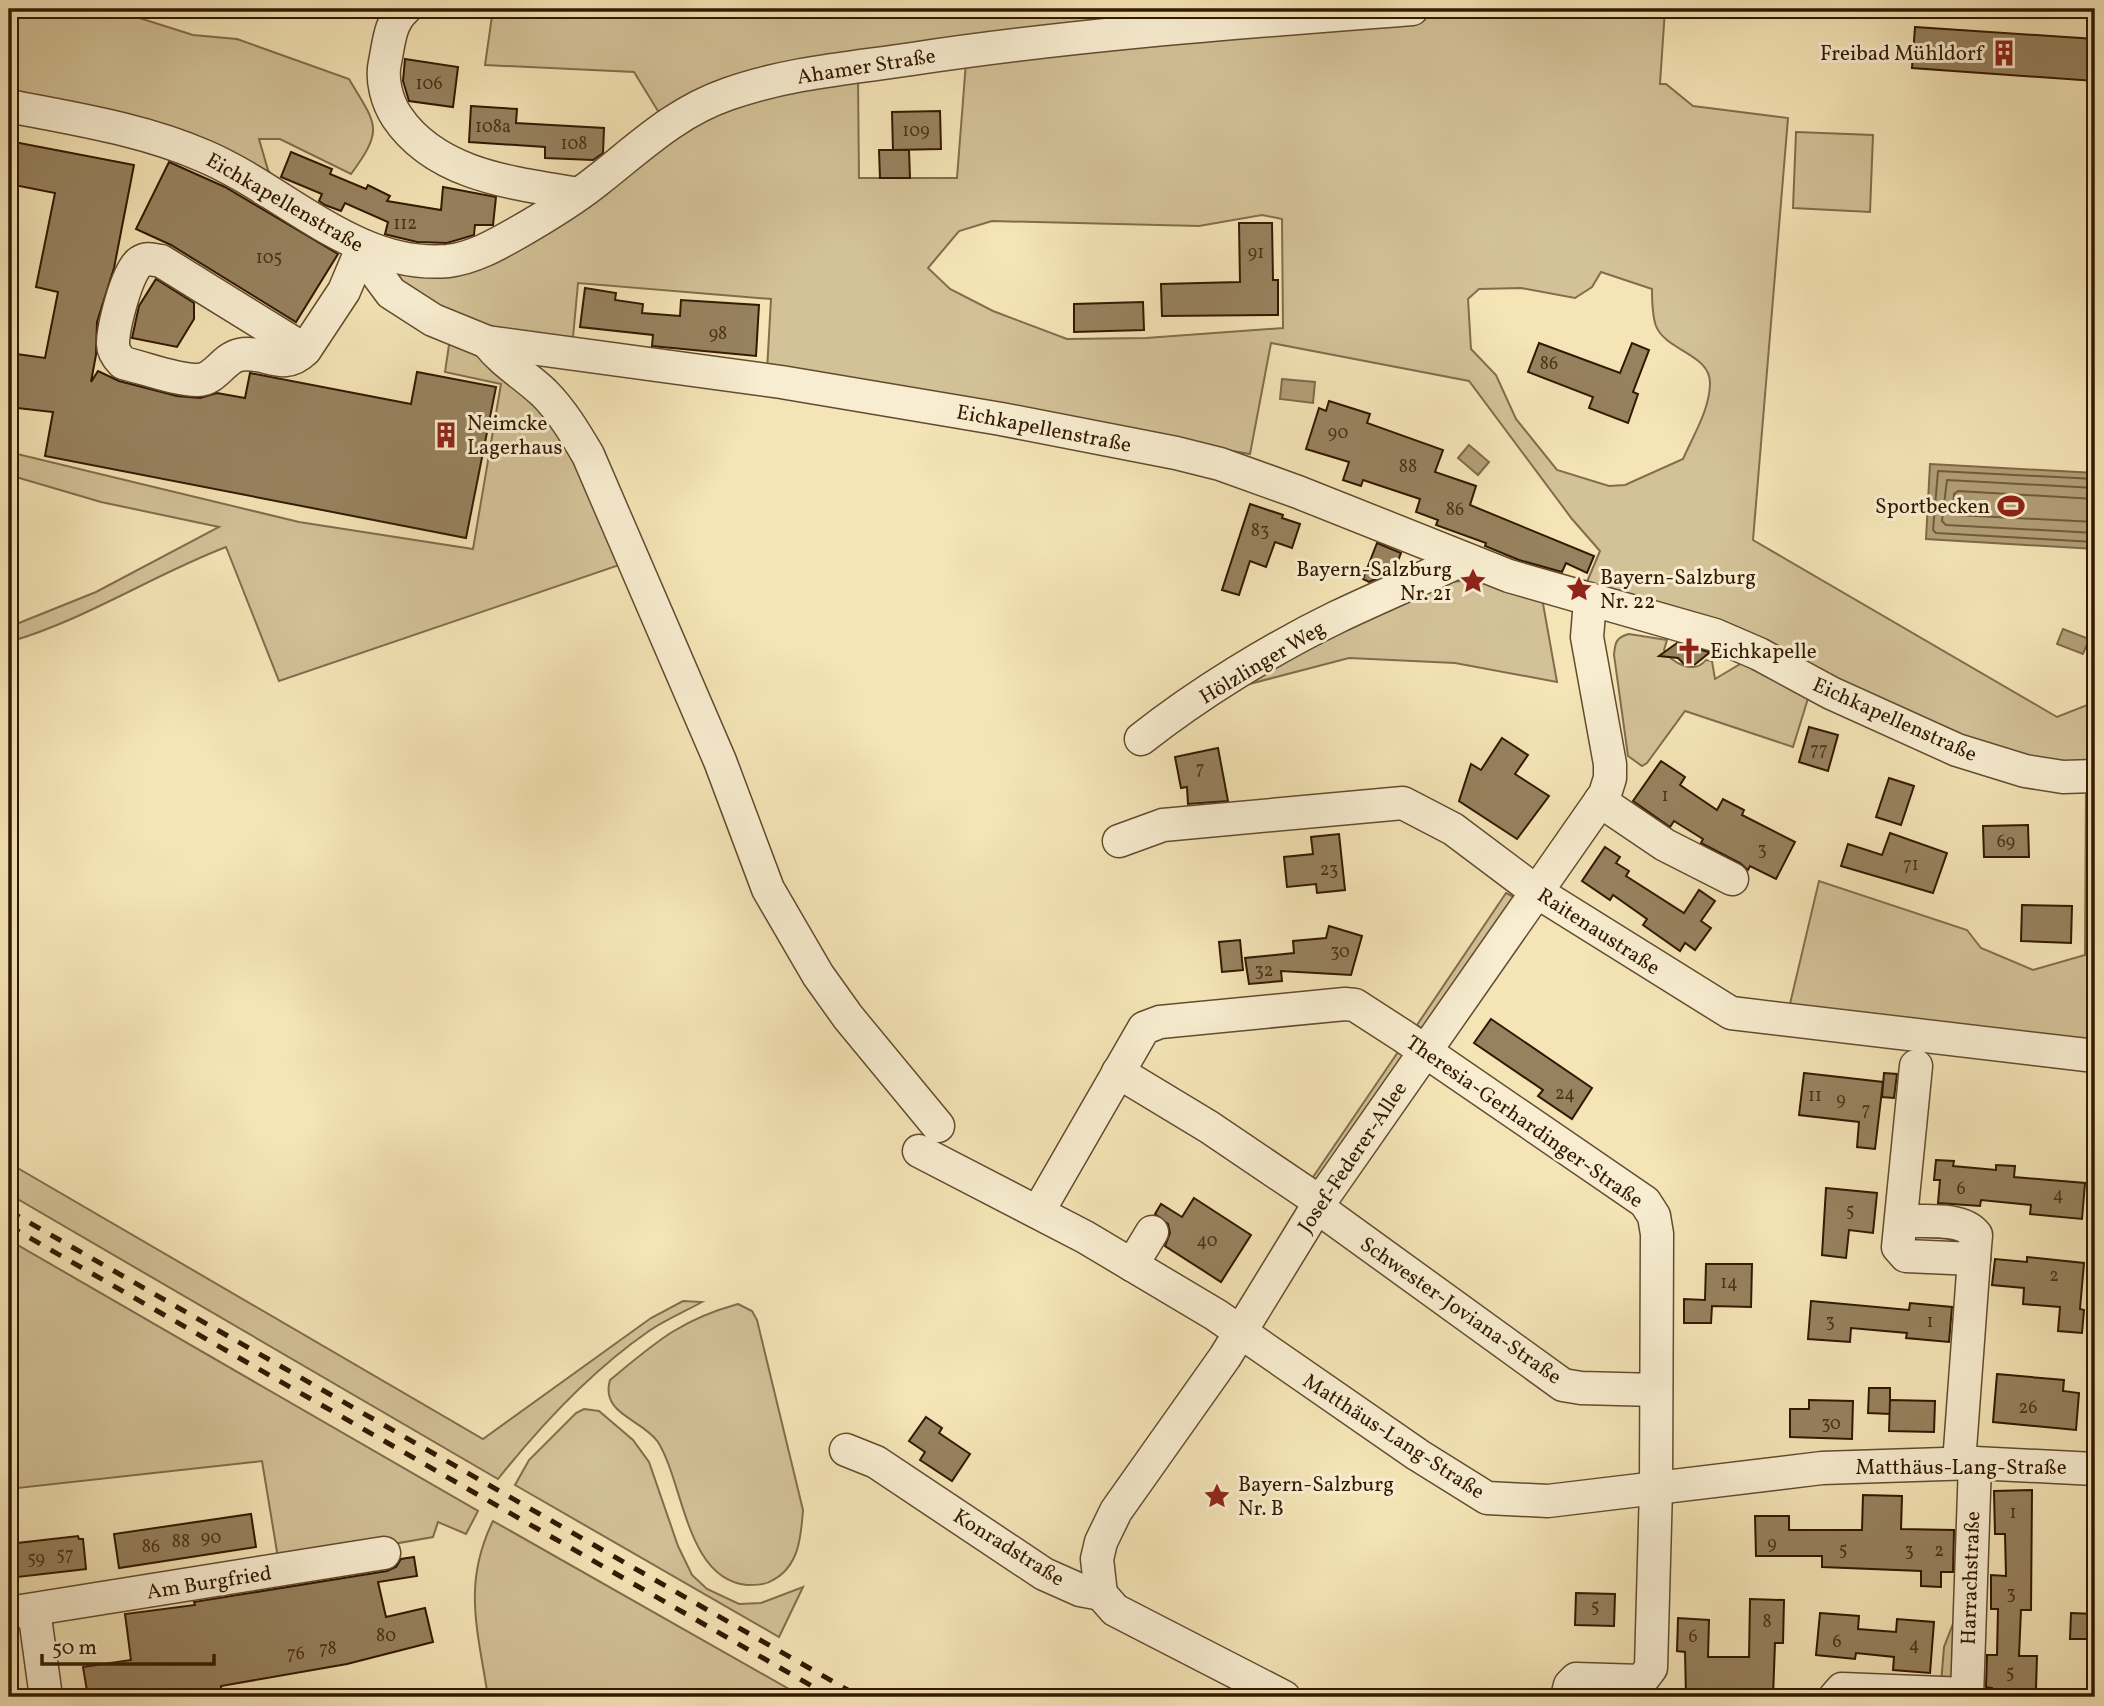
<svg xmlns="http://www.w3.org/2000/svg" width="2104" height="1706" font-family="Vollkorn,serif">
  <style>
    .green { fill: #d3c197; stroke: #836c4c; stroke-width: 2; fill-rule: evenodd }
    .water { fill: #b29f78; stroke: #7f6948; stroke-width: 2 }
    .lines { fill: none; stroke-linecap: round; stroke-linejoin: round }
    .shore { stroke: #725c3c; stroke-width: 2 }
    .building { fill: #97825f; stroke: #331801; stroke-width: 2 }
    .minor-casing { stroke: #634b2e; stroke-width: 35 }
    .minor { stroke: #f8edd0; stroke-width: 32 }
    .rail { stroke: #331801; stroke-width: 5; stroke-dasharray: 12 12; stroke-linecap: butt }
    .labels { text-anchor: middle; stroke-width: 6; stroke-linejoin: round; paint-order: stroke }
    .number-label { font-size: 18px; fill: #4c3218 }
    .poi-label { font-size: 21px; fill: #331801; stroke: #f8edd0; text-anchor: start }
    .street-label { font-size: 21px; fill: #331801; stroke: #f8edd0 }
  </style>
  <rect width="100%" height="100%" fill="#f4e4b6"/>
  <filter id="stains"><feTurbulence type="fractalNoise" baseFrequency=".00286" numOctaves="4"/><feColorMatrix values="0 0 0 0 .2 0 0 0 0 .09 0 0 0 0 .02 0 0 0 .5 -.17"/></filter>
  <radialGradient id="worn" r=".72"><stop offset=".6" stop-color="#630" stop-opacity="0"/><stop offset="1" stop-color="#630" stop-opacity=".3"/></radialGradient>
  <g class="green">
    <path d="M9,9H111L193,35L237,39L349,79C376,125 385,128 351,174L280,139H259L268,170L282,189L9,100Z"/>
    <path d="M493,9H1270L1171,18L661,116L634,72L485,65Z"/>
    <path d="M1507,9H1665L1660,84H1666L1693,106L1788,118L1753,540L2057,717L2095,702V763L2065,765L1994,751L1584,589L1600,551L1572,519L1469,381L1271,343L1250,454L767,371L771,299L578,283L572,348L485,335L396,282L395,270L434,272L735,101L858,79L859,178H957L966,62L1297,26ZM1262,215L1282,219L1283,328L1146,338L1067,339L993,311L950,289L928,268L959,231L992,221L1199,226ZM1601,272L1652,289C1652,301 1652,315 1656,326C1666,351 1710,354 1710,383C1710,409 1693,436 1683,459L1625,485L1609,486L1557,470L1516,419L1496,375L1471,349L1468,299L1479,289L1521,288L1575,298L1592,287Z"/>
    <path d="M1796,132L1873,135L1870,212L1793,208Z"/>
    <path d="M450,338L492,359L541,397L631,561L279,681L226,547C153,575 85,620 9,642V627L96,592L219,527L101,502L9,475V452L299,522L473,549L501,384L445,372Z"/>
    <path d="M1478,579L1542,598L1557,682L1455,663L1349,658L1215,693L1316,633L1452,582Z"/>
    <path d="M1629,634L1667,640L1664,650C1672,663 1694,675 1706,660L1712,661L1715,679L1747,660L1810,692L1793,747L1685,711L1647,763L1642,766L1628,756L1614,655C1615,643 1616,637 1629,634Z"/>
    <path d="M2086,785H2095V1067L1785,1025L1819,881L1967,930L1981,948L2033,970L2085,955Z"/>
    <path d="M1506,893L1516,898L1422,1029L1417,1025Z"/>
    <path d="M1400,1049L1404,1055L1321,1190L1309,1183Z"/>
    <path d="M9,1163L483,1439L651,1318L683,1301L702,1302C684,1312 665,1320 649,1331C591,1371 541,1425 498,1479L9,1194Z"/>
    <path d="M9,1240L478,1511L466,1534L438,1522L433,1537L279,1564L262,1461L9,1489Z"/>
    <path d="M738,1304L752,1311L757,1320L803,1510C801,1537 799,1566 773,1580C766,1585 756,1585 747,1585C686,1579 684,1484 658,1442C642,1419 600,1414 610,1380C656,1342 680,1320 738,1304Z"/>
    <path d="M584,1409L599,1411L633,1440L649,1462L678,1546L692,1575L707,1589L739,1604L761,1603L803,1587L779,1637L515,1485L529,1460L576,1413Z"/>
    <path d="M493,1521L803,1697H488C478,1631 462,1584 493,1521Z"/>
    <path d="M1962,1601L1955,1676L1941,1684L1944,1647Z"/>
  </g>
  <g class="water">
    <path d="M1282,379L1315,382L1313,403L1280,399Z"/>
    <path d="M1469,445L1489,462L1478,475L1458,458Z"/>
    <path d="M1930,464L2095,473V549L1926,539Z"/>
    <path d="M2063,629L2089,639L2083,654L2057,644Z"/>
  </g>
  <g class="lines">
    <g class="shore">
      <path d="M2095,479L1938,471L1933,530L1936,533L2095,542"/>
      <path d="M2095,488L1947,480L1942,521L1946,525L2095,533"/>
      <path d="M2095,499L1958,491L1954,494L1953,511L1957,515L2095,522"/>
    </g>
  </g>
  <g class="building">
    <path d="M1915,27L2095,39V81L1912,68Z"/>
    <path d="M405,59L458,67L453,107L409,101L403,81Z"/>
    <path d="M471,106L517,109L516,123L604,128L603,153L593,160L545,158V147L469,142Z"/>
    <path d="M940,111L941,149L893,150H909L910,178H880L879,150H893L892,112Z"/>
    <path d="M9,141L134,165L114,268L97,322L96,355L91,382L98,371L119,381L177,396L200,398L217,393L245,398L250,373L411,404L417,372L496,387L466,538L45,456L53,412L9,407V353L45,358L58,292L36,287L55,193L9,184Z"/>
    <path d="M291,152L332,169L330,174L366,189L368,185L390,196L387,201L441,210L443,187L496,197L493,225H475L474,235L447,243L417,242L388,235L385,234L388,222L345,203L341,211L325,205L319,201L322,194L281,177Z"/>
    <path d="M169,162L225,187L338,254L296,322L171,245L136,229Z"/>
    <path d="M1239,223H1272L1273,280H1278V315L1162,316L1161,284L1240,282Z"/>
    <path d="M156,279L194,303V319L177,347L132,338L139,306Z"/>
    <path d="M585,288L616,293L615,300L643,304L642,313L680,316L681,300L759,305L756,356L652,346L653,335L580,327Z"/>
    <path d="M1143,302L1144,330L1074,332V304Z"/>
    <path d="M1539,343L1620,373L1632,343L1649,350L1633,392L1638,394L1628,423L1589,408L1593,397L1528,372Z"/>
    <path d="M1329,401L1370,414L1367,423L1443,450L1435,472L1476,486L1470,505L1594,556L1587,573L1566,563L1562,572L1519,560L1485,546L1486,543L1436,525L1438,520L1416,512L1420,499L1363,480L1361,486L1343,480L1349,462L1306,449L1319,408L1326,411Z"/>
    <path d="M1250,504L1283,515L1282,518L1300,524L1292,548L1275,542L1266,567L1250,561L1239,595L1222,590Z"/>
    <path d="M1377,543L1401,553L1394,571L1369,582L1363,579Z"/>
    <path d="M1677,643L1709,652V653L1693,666L1685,665L1678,658L1659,656Z"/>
    <path d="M1809,727L1838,735L1828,771L1799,762Z"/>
    <path d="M1502,738L1528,755L1515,774L1549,796L1517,839L1459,801L1471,764L1481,770Z"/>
    <path d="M1218,748L1228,801L1188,804L1187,787L1181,788L1175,757Z"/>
    <path d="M1661,761L1685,777L1680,785L1717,810L1723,799L1744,810L1742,815L1795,842L1776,879L1750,866L1748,870L1740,863L1701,843L1703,839L1674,821L1670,827L1633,801Z"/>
    <path d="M1889,778L1914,786L1901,825L1876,817Z"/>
    <path d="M2028,825L2029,857H1984L1983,826Z"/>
    <path d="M1890,833L1947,853L1933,893L1841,866L1848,844L1882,855Z"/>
    <path d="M1339,834L1345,890L1317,893L1316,884L1287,887L1284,857L1313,854L1311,837Z"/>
    <path d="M1605,847L1620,857L1616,863L1629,871L1626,876L1684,913L1699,890L1715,901L1701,921L1711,928L1695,950L1685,943L1680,951L1643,925L1647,919L1613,895L1610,900L1582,881Z"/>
    <path d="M2022,905L2072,906L2071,943L2021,941Z"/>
    <path d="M1329,926L1362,936L1351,975L1281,971L1282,981L1249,984L1245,958L1294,953L1293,941L1326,938Z"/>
    <path d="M1240,940L1243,970L1222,972L1219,942Z"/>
    <path d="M1491,1019L1592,1088L1572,1119L1538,1096L1543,1090L1474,1043Z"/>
    <path d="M1804,1073L1883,1082L1875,1149L1857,1147L1859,1122L1799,1115Z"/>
    <path d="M1884,1073L1897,1074L1894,1098L1882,1097Z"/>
    <path d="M1936,1160L1954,1161L1953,1166L1996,1170V1165L2015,1166L2014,1177L2085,1183L2082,1219L2030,1214L2031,1205L1981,1200L1980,1206L1938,1203L1940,1180H1934Z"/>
    <path d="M1826,1188L1877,1193L1873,1233L1849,1230L1846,1258L1822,1255Z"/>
    <path d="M1194,1198L1251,1235L1221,1282L1165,1246L1170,1233L1168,1224L1155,1214L1161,1204L1182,1217Z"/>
    <path d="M2027,1257L2084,1263L2080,1309L2084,1310L2082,1333L2058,1331L2060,1307L2023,1304L2024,1288L1992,1285L1995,1259L2027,1262Z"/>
    <path d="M1706,1264H1752L1751,1307L1712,1306L1711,1323H1684V1299L1705,1300Z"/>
    <path d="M1811,1301L1909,1310L1910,1303L1952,1307L1949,1342L1906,1338L1907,1333L1851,1328L1850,1342L1808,1339Z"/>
    <path d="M1997,1374L2064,1380L2063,1391L2079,1393L2076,1430L1993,1422Z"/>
    <path d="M1869,1388H1890V1414L1868,1413Z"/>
    <path d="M1809,1400L1853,1401L1852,1439L1790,1437V1409H1809Z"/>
    <path d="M1890,1400L1935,1401L1934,1432L1889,1431Z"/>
    <path d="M926,1417L942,1428L939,1433L970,1454L952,1481L920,1460L925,1452L909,1441Z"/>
    <path d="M2032,1490L2031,1610H2021L2019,1656H2037L2036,1689H2023V1697H1992V1688L1986,1687L1987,1655H1997L1998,1609H1991V1575L2006,1576L2005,1534H1995L1994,1491Z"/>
    <path d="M1863,1495L1902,1496L1901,1529L1954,1530L1953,1572H1941V1587L1921,1586V1571L1822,1567V1556H1756L1755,1516H1789V1530H1862Z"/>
    <path d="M251,1514L256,1547L119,1568L114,1534Z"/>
    <path d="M78,1536L79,1539H83L86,1569L9,1578V1544Z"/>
    <path d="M414,1557L417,1576L378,1582L386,1617L425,1608L433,1642L347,1664L221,1686V1689L194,1694L172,1697H88L83,1667L131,1660L125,1614L195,1605L194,1602L387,1571L396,1567L401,1559Z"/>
    <path d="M1576,1593L1615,1594L1614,1626L1575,1625Z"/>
    <path d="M1750,1599L1784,1600L1783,1643H1775L1773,1697H1686L1685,1652L1677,1651L1678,1618L1709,1620L1708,1657H1749Z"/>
    <path d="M1820,1613L1859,1616L1858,1629L1896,1632L1897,1619L1934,1622L1930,1673L1893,1670L1894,1657L1856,1653L1855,1659L1816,1655Z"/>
    <path d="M2071,1613L2094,1614L2093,1639H2070Z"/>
  </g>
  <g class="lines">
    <g class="minor-casing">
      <g id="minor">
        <path d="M405,9C390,22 389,42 385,62C381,80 387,102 397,117C437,176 514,183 579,194"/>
        <path d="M9,106C75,119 142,129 204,156C284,190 356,269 448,261C473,258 496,245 517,233C545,217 573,200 598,180C641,146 676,112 728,94C787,73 851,68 912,59C1078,34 1245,22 1412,9"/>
        <path d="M371,250L377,274L391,293L433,320L487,342L781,382L1001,419L1176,453L1220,464L1298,492L1509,576L1715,635L1759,654L1831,693L1957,750L2025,771L2063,777L2095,776"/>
        <path d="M487,342C503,363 525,375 544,393C562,411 575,433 588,455L720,761L768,889L818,975L848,1017L938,1126"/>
        <path d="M305,350C282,373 265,349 239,355C223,359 215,380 198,380C174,380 146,368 123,363C118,358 113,352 113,344C113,328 127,270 140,262C147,257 153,260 161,261L305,350L344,291L363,246"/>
        <path d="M1141,739C1198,694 1271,649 1337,617C1379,597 1422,579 1464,559"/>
        <path d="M1600,801L1665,845L1732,879"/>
        <path d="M1119,841L1163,825L1403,803L1453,829L1537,892L1731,1013L2095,1056"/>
        <path d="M1118,1072L1209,1127L1320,1202"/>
        <path d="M919,1151L1085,1237L1216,1315L1418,1455L1487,1498L1548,1501L1822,1468L1975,1463L2095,1469"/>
        <path d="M1317,1207L1563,1385L1581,1388L1656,1390"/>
        <path d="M1038,1212L1144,1028L1160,1022L1345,1004L1355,1005L1403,1036L1645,1202L1654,1216L1657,1234L1656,1488L1651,1668L1641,1681L1576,1679L1570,1685L1567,1697"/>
        <path d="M1901,1221C1922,1222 1962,1216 1976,1235L1974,1259L1906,1256L1898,1247C1904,1187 1910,1126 1916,1066"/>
        <path d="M1132,1265L1152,1232"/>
        <path d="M846,1450L876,1462L1044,1574L1080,1590L1101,1594L1115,1610L1284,1697"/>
        <path d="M1959,1463L1974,1259"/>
        <path d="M1101,1594L1097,1559L1101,1542L1116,1511L1225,1357L1320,1202L1605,794L1610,778V764L1587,637L1590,601"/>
        <path d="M34,1610L46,1697"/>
        <path d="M9,1613L384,1553"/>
        <path d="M1835,1697L1842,1689L1967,1694"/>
        <path d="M1967,1697L1975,1463"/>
      </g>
    </g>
    <use href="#minor" class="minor"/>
    <g class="rail">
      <path d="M9,1211L860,1697"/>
      <path d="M9,1226L831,1697"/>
    </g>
  </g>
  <defs>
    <g id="building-bare" transform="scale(2.1)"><path d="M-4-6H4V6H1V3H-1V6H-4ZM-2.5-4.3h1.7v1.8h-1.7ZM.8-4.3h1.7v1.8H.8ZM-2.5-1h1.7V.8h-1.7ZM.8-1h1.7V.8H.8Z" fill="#8f2418" stroke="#f8edd0" stroke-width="2.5" paint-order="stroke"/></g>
    <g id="stadium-bare" transform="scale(2.1)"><path d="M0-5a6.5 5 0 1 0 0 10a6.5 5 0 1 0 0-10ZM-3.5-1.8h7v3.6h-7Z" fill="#8f2418" stroke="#f8edd0" stroke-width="2.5" paint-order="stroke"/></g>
    <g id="sight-bare" transform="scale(2.1)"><path d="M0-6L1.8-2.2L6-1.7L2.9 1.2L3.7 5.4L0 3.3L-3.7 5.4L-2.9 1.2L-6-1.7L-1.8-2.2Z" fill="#8f2418" stroke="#f8edd0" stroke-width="2.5" paint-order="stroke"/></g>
    <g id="church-bare" transform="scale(2.1)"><path d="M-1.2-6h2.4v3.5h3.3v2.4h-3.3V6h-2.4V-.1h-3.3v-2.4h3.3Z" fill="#8f2418" stroke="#f8edd0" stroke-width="2.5" paint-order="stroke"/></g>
  </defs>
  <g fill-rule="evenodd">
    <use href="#building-bare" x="2004" y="53"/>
    <use href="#building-bare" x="446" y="435"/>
    <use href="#stadium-bare" x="2011" y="506"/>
    <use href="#sight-bare" x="1473" y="581"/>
    <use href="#sight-bare" x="1579" y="589"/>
    <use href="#church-bare" x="1689" y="651"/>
    <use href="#sight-bare" x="1217" y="1496"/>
  </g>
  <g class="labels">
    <g class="number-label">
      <text x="429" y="89">106</text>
      <text x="493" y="132">108a</text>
      <text x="916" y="136">109</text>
      <text x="574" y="149">108</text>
      <text x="405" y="229">112</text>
      <text x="1256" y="258">91</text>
      <text x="269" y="263">105</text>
      <text x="718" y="339">98</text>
      <text x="1549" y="369">86</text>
      <text x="1338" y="438">90</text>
      <text x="1408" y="472">88</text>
      <text x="1455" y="515">86</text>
      <text x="1260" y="536">83</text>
      <text x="1819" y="755">77</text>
      <text x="1200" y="774">7</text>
      <text x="1665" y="801">1</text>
      <text x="2006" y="847">69</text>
      <text x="1762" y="855">3</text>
      <text x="1911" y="870">71</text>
      <text x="1329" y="875">23</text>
      <text x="1340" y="957">30</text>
      <text x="1264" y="976">32</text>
      <text x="1565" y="1099">24</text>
      <text x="1815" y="1101">11</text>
      <text x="1841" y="1105">9</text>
      <text x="1866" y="1115">7</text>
      <text x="1961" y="1194">6</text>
      <text x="2058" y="1200">4</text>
      <text x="1850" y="1216">5</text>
      <text x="1207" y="1246">40</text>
      <text x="2054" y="1281">2</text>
      <text x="1729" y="1288">14</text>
      <text x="1830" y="1327">3</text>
      <text x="1930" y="1327">1</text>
      <text x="2028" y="1413">26</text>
      <text x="1831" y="1429">30</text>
      <text x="2013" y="1518">1</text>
      <text x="211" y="1543">90</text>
      <text x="181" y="1547">88</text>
      <text x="1772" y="1549">9</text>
      <text x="151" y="1552">86</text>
      <text x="1843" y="1555">5</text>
      <text x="1909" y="1556">3</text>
      <text x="1939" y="1556">2</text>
      <text x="65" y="1560">57</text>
      <text x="36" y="1564">59</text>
      <text x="2011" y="1599">3</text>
      <text x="1595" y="1612">5</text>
      <text x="1767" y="1627">8</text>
      <text x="386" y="1641">80</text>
      <text x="1693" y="1642">6</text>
      <text x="1837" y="1647">6</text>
      <text x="1914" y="1650">4</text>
      <text x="328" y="1654">78</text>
      <text x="296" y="1659">76</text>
      <text x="2010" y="1678">5</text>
    </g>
    <g class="poi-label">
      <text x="1983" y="60" text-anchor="end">Freibad Mühldorf</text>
      <text x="467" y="430">Neimcke<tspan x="467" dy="24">Lagerhaus</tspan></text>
      <text x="1990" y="513" text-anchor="end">Sportbecken</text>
      <text x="1452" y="576" text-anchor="end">Bayern-Salzburg<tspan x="1452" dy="24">Nr. 21</tspan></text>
      <text x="1600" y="584">Bayern-Salzburg<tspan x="1600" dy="24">Nr. 22</tspan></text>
      <text x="1710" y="658">Eichkapelle</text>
      <text x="1238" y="1491">Bayern-Salzburg<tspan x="1238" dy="24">Nr. B</tspan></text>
    </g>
    <g class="street-label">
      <text transform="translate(866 66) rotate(-9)" y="7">Ahamer Straße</text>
      <text transform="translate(285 202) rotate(30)" y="7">Eichkapellenstraße</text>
      <text transform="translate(1044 428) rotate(11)" y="7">Eichkapellenstraße</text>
      <text transform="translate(1262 662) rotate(-31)" y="7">Hölzlinger Weg</text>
      <text transform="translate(1895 719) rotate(24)" y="7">Eichkapellenstraße</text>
      <text transform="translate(1599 931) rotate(33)" y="7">Raitenaustraße</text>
      <text transform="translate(1525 1121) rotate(35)" y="7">Theresia-Gerhardinger-Straße</text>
      <text transform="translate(1352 1157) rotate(-56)" y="7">Josef-Federer-Allee</text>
      <text transform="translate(1461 1310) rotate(35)" y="7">Schwester-Joviana-Straße</text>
      <text transform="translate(1394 1436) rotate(33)" y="7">Matthäus-Lang-Straße</text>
      <text x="1961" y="1474">Matthäus-Lang-Straße</text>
      <text transform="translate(1009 1547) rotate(32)" y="7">Konradstraße</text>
      <text transform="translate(1970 1578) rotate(-88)" y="7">Harrachstraße</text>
      <text transform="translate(209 1582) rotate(-9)" y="7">Am Burgfried</text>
    </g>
  </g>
  <rect width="2104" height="1706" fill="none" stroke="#f4e4b6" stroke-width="35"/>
  <rect x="10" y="10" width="2083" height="1685" fill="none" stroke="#331801" stroke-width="3.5"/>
  <rect x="18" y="18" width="2069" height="1671" fill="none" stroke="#331801" stroke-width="2"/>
  <path d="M42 1654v10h172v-10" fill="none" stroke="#331801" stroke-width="3.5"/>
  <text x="52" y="1654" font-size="21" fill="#331801" stroke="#f8edd0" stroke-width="5" paint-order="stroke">50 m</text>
  <rect width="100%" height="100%" filter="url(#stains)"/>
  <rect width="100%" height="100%" fill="url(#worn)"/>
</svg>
